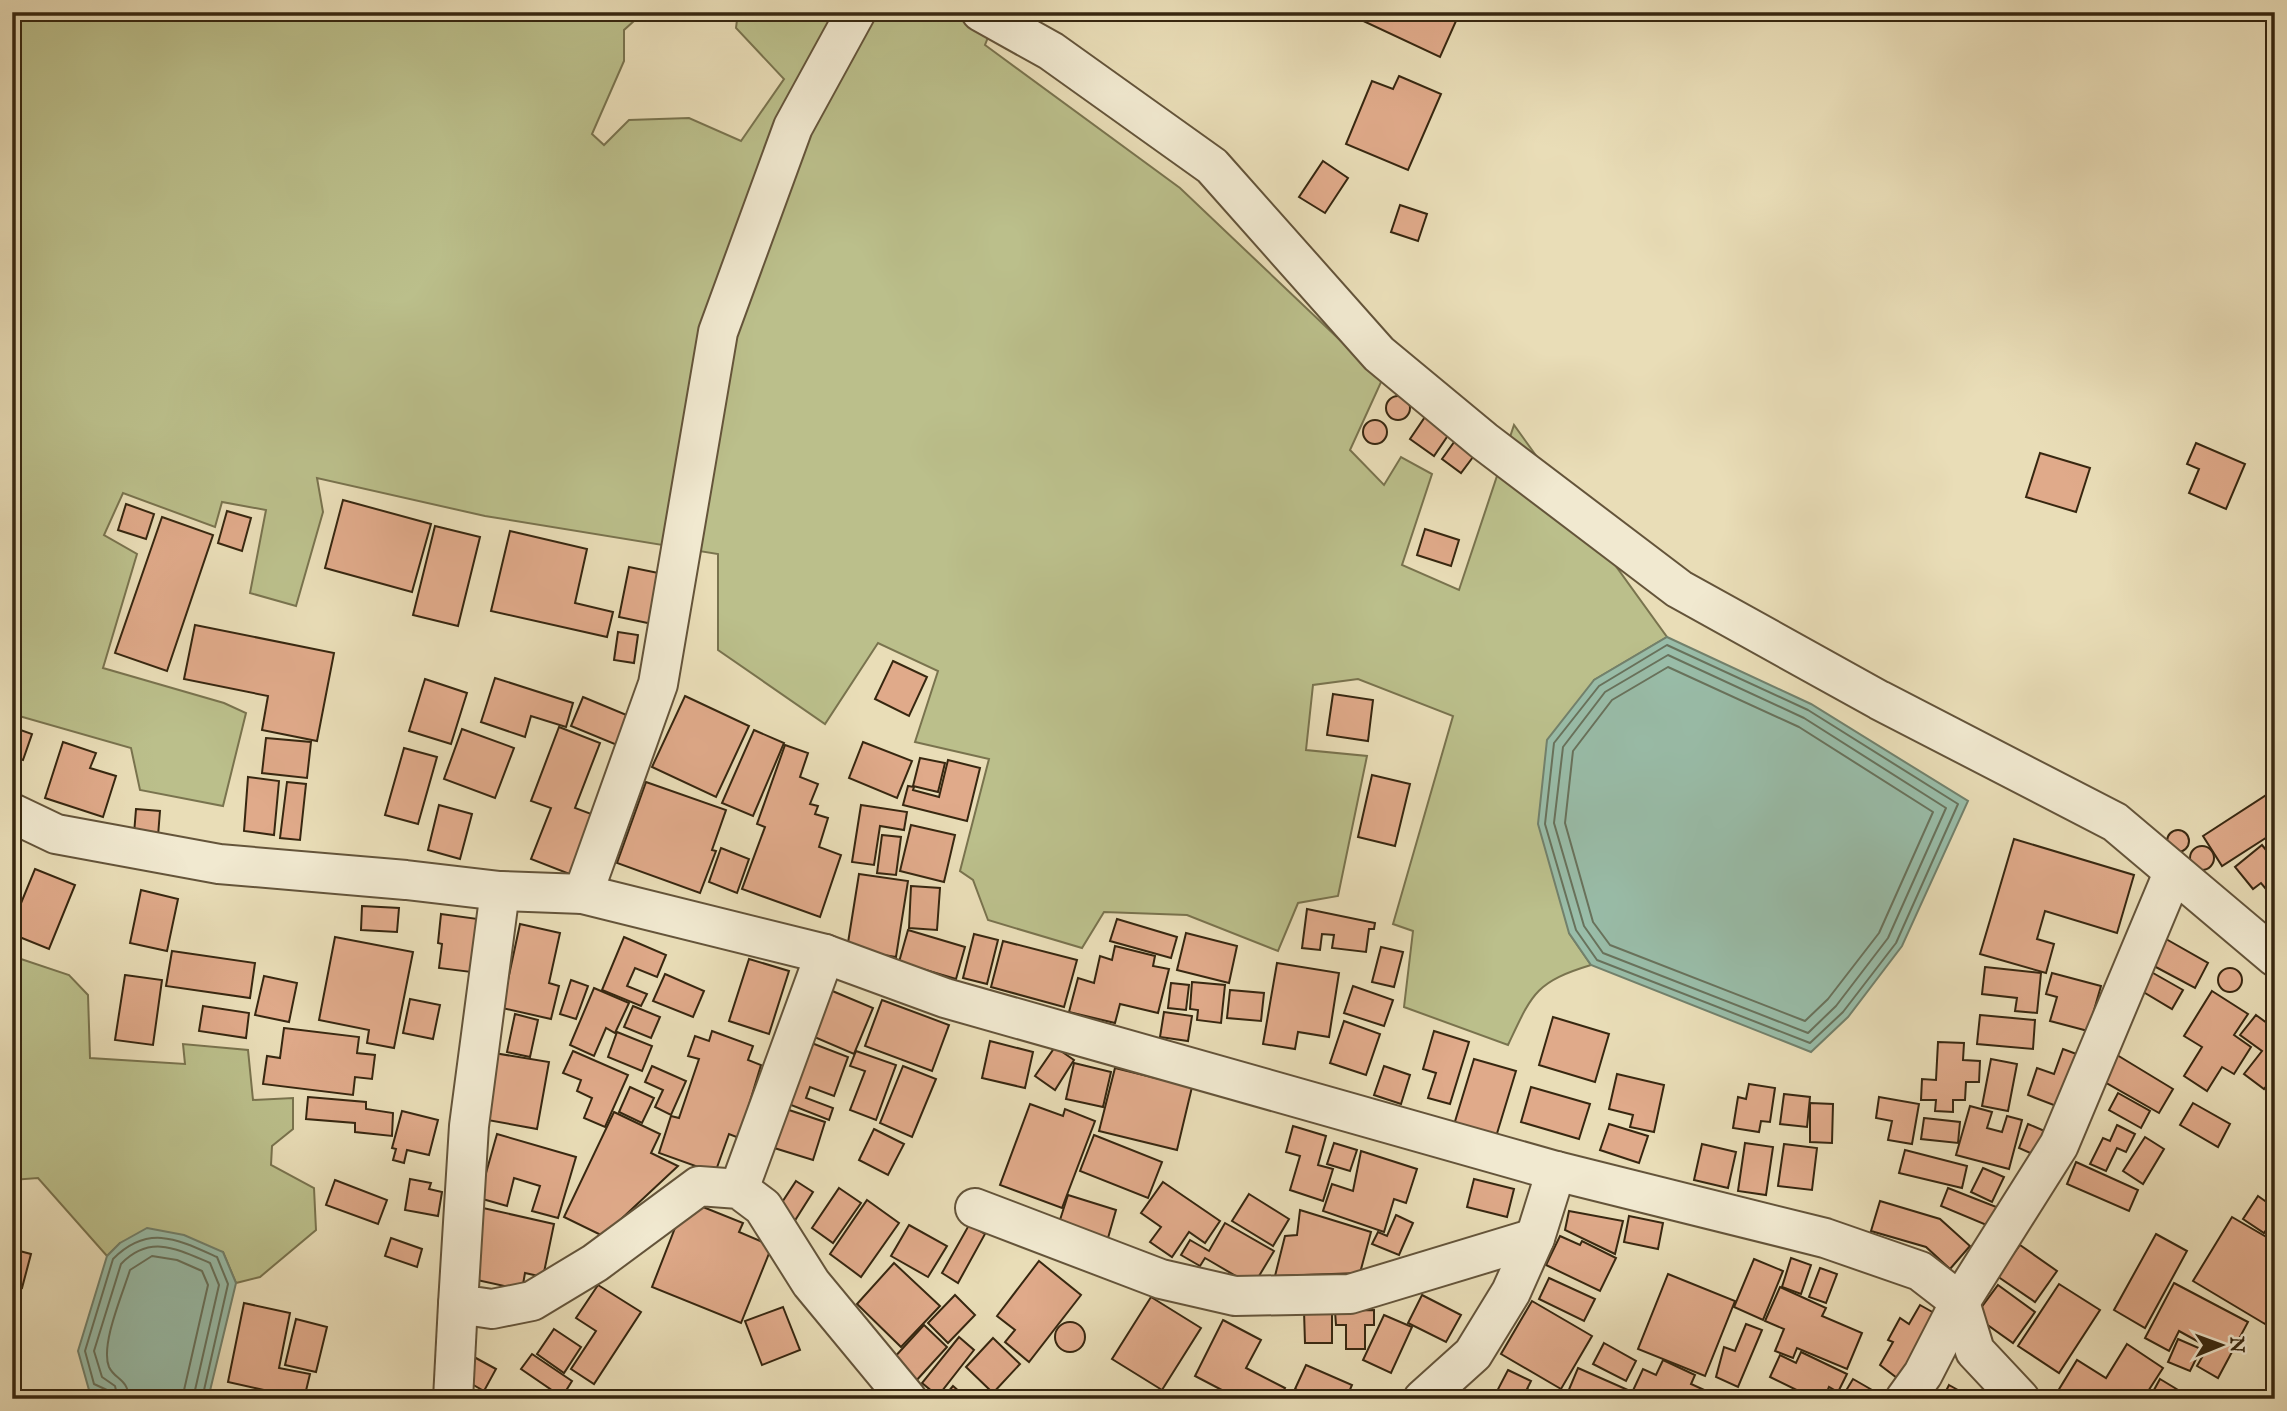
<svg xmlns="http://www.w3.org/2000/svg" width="2287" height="1411" font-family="'IM FELL English',serif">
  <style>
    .green { fill: #bbbf8b; stroke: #79734e; stroke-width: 2 }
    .water { fill: #99bda9; stroke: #72816c; stroke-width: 2 }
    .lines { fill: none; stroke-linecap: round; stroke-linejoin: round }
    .shore { stroke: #68725c; stroke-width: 2 }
    .building { fill: #e0aa8a; stroke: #372710; stroke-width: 2 }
    .minor-casing { stroke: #64543a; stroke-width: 42 }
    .minor { stroke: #f1e9d0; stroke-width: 38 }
  </style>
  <rect width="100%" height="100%" fill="#e9ddb7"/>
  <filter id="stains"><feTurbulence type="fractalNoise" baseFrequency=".00286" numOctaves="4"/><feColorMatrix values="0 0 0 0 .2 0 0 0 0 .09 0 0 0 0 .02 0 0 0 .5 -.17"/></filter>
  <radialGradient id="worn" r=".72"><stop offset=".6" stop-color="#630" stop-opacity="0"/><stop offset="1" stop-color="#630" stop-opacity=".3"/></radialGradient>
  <g class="green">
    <path d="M12,12H644L624,30V61L592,134L604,145L629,120L689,118L741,141L784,79L736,28L738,12H998L985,45L1180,188L1382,380L1350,450L1384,485L1401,457L1432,474L1402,565L1459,590L1514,425L1667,637L1594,680L1569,933L1591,965C1535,982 1532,994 1508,1045L1404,1007L1413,931L1393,924L1453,716L1358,679L1313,685L1306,750L1367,756L1338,896L1298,903L1278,951L1187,915L1104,912L1082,948L988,920L973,880L960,871L989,759L915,742L938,671L878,643L825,724L718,650V554L485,516L317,478L323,512L296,606L250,593L266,510L222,502L215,527L123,493L104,535L137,554L103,668L224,703L246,713L223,806L140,790L131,748L12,714Z"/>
    <path d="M12,956L69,975L88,995L90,1058L185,1064L183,1044L248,1050L253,1100L293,1098V1129L272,1146L271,1165L314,1188L316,1230L260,1277L236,1283L223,1252L120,1243L107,1256L38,1178L12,1180Z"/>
  </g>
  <g class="water">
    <path d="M1667,637L1811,704L1968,801L1902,946L1848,1017L1811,1052L1591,965L1569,933L1538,824L1547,740L1594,680Z"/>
    <path d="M147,1228L184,1235L223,1252L236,1283L208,1399H110L89,1390L78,1351L107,1256L120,1243Z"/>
  </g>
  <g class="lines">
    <g class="shore">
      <path d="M1667,645L1808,710L1958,804L1896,943L1843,1012L1810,1043L1597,960L1576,930L1545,824L1554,743L1599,686Z"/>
      <path d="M1668,655L1804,718L1946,808L1888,938L1836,1006L1808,1033L1603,953L1584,926L1554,823L1563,747L1605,692Z"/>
      <path d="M1668,667L1799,727L1933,812L1879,933L1828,999L1805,1021L1610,945L1593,922L1565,823L1573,751L1612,700Z"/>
      <path d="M109,1399L107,1390L94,1384L85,1351L113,1259C148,1224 177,1239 217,1257L228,1284L202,1399"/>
      <path d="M118,1399L115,1386L102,1377L94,1351L121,1264C150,1234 177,1249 210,1263L219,1285L193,1399"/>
      <path d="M129,1399C128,1378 115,1380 109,1367C100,1345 123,1293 130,1270L152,1256L177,1260L202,1271L208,1285L182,1399"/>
    </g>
  </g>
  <g class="building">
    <path d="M1362,12H1460L1440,57L1359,19Z"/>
    <path d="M1399,76L1441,94L1408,170L1346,144L1372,81L1393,89Z"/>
    <path d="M1323,161L1348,178L1325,213L1299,197Z"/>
    <path d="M1400,205L1427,214L1418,241L1391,232Z"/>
    <circle cx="1398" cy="408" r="12"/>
    <path d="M1427,414L1451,431L1434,456L1410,439Z"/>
    <circle cx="1375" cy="432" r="12"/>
    <path d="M1457,438L1476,453L1461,473L1442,459Z"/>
    <path d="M2196,443L2245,464L2226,509L2189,493L2199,469L2187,464Z"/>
    <path d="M2040,453L2090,468L2076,512L2026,497Z"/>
    <path d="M343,500L431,524L412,592L325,568Z"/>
    <path d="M126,504L154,514L146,539L118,530Z"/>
    <path d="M227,511L251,518L242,551L218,543Z"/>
    <path d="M162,517L213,535L167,671L115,653Z"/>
    <path d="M435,526L480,537L458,626L413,615Z"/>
    <path d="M1425,529L1459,540L1451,566L1417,555Z"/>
    <path d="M510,531L587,549L575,603L613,612L607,637L491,611Z"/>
    <path d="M629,567L673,576L662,626L619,617Z"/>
    <path d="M195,625L334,653L317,741L262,730L268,696L184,679Z"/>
    <path d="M618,632L638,635L634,663L614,660Z"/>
    <path d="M893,661L927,677L909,716L875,699Z"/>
    <path d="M495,678L573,703L566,727L531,716L525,737L481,722Z"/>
    <path d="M425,679L467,693L451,744L409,731Z"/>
    <path d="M1333,694L1373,700L1368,741L1327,735Z"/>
    <path d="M685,696L749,726L716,797L652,767Z"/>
    <path d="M583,697L629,716L617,745L571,726Z"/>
    <path d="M12,727L32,734L23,760L12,756Z"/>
    <path d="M559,727L600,743L575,808L594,815L572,875L531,859L551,808L531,801Z"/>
    <path d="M462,729L514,748L495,798L444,779Z"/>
    <path d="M754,730L784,743L753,816L722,803Z"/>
    <path d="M266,738L311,742L307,778L262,773Z"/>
    <path d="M63,742L96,753L90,768L116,776L103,817L45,798Z"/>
    <path d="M863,742L912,761L897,798L849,778Z"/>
    <path d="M785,745L808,753L800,777L818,784L810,804L818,806L815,814L828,818L819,847L841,855L820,917L742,889L765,827L757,824Z"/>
    <path d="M404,748L437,757L418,824L385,815Z"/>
    <path d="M920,758L945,763L938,792L913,786Z"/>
    <path d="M948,760L980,768L967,821L903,805L908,786L914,787L913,790L939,797Z"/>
    <path d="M1372,775L1410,784L1395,846L1358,837Z"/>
    <path d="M248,777L279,781L274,835L244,831Z"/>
    <path d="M287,782L306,784L300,840L280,838Z"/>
    <path d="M646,782L726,810L712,850L716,851L700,893L617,863Z"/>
    <path d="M2271,792L2275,798V832L2222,866L2203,836Z"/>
    <path d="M439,805L472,814L460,859L428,850Z"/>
    <path d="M861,805L907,812L904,830L880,826L874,865L852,862Z"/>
    <path d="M136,809L160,811L158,836L134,834Z"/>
    <path d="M911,825L955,835L944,882L900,871Z"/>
    <circle cx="2178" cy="841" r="11"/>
    <path d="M882,835L901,837L896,875L877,873Z"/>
    <path d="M2014,839L2134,875L2117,933L2045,911L2037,939L2054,944L2046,973L1980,954Z"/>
    <path d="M2262,845L2275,861V900L2261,883L2253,889L2235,867Z"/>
    <circle cx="2202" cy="858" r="12"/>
    <path d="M721,848L749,859L737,893L709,882Z"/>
    <path d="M35,869L75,885L49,949L12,934V925Z"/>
    <path d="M859,874L908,881L896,957L847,949Z"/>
    <path d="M911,886L940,888L937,930L909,928Z"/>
    <path d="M141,890L178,899L167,951L130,943Z"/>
    <path d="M362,906L399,908L397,932L361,930Z"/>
    <path d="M1307,909L1375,923L1374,929H1369L1366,952L1332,948L1334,935L1322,934L1320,950L1302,948Z"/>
    <path d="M441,914L478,919L471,972L439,968L442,944L438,943Z"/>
    <path d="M1117,919L1177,937L1171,958L1110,941Z"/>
    <path d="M520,924L560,933L549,983L559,986L551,1019L502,1008Z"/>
    <path d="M908,930L965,947L956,979L899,962Z"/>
    <path d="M1186,933L1237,946L1229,983L1177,970Z"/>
    <path d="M974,934L998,940L987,984L963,978Z"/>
    <path d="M335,937L413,952L394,1048L367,1043L369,1030L319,1020Z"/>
    <path d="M624,937L666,955L657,977L635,968L627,986L647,994L641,1006L602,990Z"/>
    <path d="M2166,939L2208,963L2195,988L2152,965Z"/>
    <path d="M1003,941L1077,960L1064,1007L991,987Z"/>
    <path d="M1115,946L1155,956L1153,966L1169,969L1158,1013L1120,1004L1115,1023L1069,1012L1078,978L1094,983L1100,956L1112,960Z"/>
    <path d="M1381,947L1403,952L1394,987L1372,982Z"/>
    <path d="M172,951L255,963L250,998L166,986Z"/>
    <path d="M749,959L789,971L769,1034L729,1021Z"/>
    <path d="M1277,963L1339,973L1329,1037L1298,1032L1295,1049L1263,1044Z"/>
    <path d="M1985,967L2041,973L2037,1013L2015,1011L2017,998L1982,994Z"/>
    <circle cx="2230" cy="980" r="12"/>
    <path d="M2146,969L2183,990L2172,1009L2135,987Z"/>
    <path d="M2052,973L2101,986L2088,1031L2050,1021L2057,997L2046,994Z"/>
    <path d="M665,974L704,991L693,1017L653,1001Z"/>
    <path d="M125,975L162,980L153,1045L115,1040Z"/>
    <path d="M264,976L297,983L289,1022L255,1015Z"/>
    <path d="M571,980L588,986L576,1019L560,1014Z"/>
    <path d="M1192,982L1225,985L1221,1023L1197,1020L1198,1010L1190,1009Z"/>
    <path d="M1171,983L1189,985L1186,1010L1168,1008Z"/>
    <path d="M1353,986L1393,1000L1384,1026L1344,1013Z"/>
    <path d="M594,988L629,1003L615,1033L606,1028L594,1056L570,1045Z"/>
    <path d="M830,990L873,1008L854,1054L812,1036Z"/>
    <path d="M1230,990L1264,993L1261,1021L1227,1018Z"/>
    <path d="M2212,991L2248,1014L2234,1035L2251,1047L2234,1074L2222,1067L2207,1091L2184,1076L2202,1047L2184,1036Z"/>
    <path d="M410,999L440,1005L433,1039L403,1033Z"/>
    <path d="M882,1000L949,1025L932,1071L865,1046Z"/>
    <path d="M203,1006L249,1013L246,1038L199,1031Z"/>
    <path d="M633,1006L660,1017L651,1038L624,1027Z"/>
    <path d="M1164,1012L1192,1016L1188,1041L1160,1037Z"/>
    <path d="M515,1014L538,1020L530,1057L507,1052Z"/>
    <path d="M1980,1015L2035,1020L2033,1049L1977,1044Z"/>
    <path d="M2256,1015L2275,1029V1075L2264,1089L2244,1074L2262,1051L2240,1035Z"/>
    <path d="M1553,1017L1609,1034L1595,1082L1539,1065Z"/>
    <path d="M1344,1021L1380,1034L1366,1075L1330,1063Z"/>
    <path d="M284,1028L359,1037L357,1053L375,1055L372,1079L355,1077L353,1095L263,1084L267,1056L280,1058Z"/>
    <path d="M712,1031L753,1046L748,1060L761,1065L739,1138L729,1134L715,1173L659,1153L671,1116L679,1118L699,1059L688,1056L695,1036L709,1041Z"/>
    <path d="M1434,1031L1469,1042L1450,1104L1428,1098L1436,1073L1423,1069Z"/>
    <path d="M617,1032L652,1046L642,1071L608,1057Z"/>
    <path d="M990,1041L1033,1052L1025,1088L982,1078Z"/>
    <path d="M809,1042L848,1057L834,1096L810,1087L806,1098L833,1108L829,1120L786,1103Z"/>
    <path d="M1938,1042L1964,1043L1963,1060L1980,1061L1979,1082H1966L1965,1100H1953V1112L1935,1111L1936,1100H1921L1922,1079L1936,1080Z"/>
    <path d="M1055,1047L1074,1060L1055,1090L1035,1076Z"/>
    <path d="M2063,1049L2082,1056L2064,1109L2028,1095L2037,1068L2054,1074Z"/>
    <path d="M573,1051L628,1075L605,1127L584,1118L592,1098L577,1091L581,1080L563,1073Z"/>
    <path d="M856,1051L896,1065L876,1120L850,1110L865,1071L850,1066Z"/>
    <path d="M494,1053L549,1062L537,1129L482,1119Z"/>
    <path d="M2117,1055L2173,1089L2159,1113L2103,1081Z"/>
    <path d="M1474,1059L1516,1071L1495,1140L1453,1128Z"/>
    <path d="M1991,1059L2017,1064L2008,1111L1982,1106Z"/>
    <path d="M1074,1063L1111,1072L1103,1107L1066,1099Z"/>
    <path d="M652,1066L686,1081L671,1115L655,1107L663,1090L645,1082Z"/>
    <path d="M903,1066L936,1079L912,1137L880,1123Z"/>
    <path d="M1384,1066L1410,1075L1401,1104L1374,1095Z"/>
    <path d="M1115,1068L1192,1087L1177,1150L1099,1131Z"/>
    <path d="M1617,1074L1664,1085L1654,1132L1630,1127L1633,1115L1609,1109Z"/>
    <path d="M1749,1084L1775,1088L1770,1122L1761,1121L1759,1132L1733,1128L1738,1097L1746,1099Z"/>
    <path d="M630,1087L654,1098L642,1123L619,1112Z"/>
    <path d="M1531,1087L1590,1104L1579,1139L1521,1122Z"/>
    <path d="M2118,1093L2150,1111L2141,1128L2109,1110Z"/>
    <path d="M1784,1094L1810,1097L1807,1127L1780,1124Z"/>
    <path d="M308,1097L366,1102V1109L393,1113L392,1136L355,1132V1123L306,1119Z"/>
    <path d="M1879,1097L1919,1104L1912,1144L1888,1140L1892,1121L1876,1118Z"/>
    <path d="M1810,1103L1833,1104L1832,1143L1810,1142Z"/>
    <path d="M2193,1103L2230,1124L2218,1147L2180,1125Z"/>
    <path d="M1030,1104L1063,1116L1065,1109L1095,1121L1062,1208L1000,1185Z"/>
    <path d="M1970,1106L1992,1112L1987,1128L2002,1132L2007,1116L2022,1120L2009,1169L1956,1155Z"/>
    <path d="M783,1108L825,1122L813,1160L771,1147Z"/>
    <path d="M402,1111L438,1120L429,1155L407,1150L404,1163L393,1160L396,1149L392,1148Z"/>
    <path d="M614,1112L660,1134L651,1153L678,1166L603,1236L564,1217Z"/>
    <path d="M1924,1118L1960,1122L1958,1143L1921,1139Z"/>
    <path d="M1609,1124L1648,1136L1639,1163L1600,1150Z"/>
    <path d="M2028,1124L2047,1132L2037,1156L2019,1148Z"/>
    <path d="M2117,1125L2135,1134L2126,1152L2117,1148L2106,1171L2090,1164L2103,1138L2110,1141Z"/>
    <path d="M1293,1126L1326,1136L1318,1165L1333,1169L1323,1201L1290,1190L1300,1156L1286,1152Z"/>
    <path d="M874,1129L904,1144L888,1175L859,1160Z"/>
    <path d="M497,1134L576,1157L558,1218L532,1211L540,1186L514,1178L507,1206L479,1198Z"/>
    <path d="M1094,1135L1162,1162L1148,1198L1080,1171Z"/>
    <path d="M2145,1137L2164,1149L2143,1184L2123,1171Z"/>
    <path d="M1334,1143L1357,1150L1350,1171L1327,1164Z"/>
    <path d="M1745,1143L1773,1147L1766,1195L1738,1191Z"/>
    <path d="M1702,1144L1736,1152L1728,1188L1694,1180Z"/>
    <path d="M1784,1144L1817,1148L1812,1190L1778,1186Z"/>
    <path d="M1905,1150L1967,1166L1962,1188L1899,1173Z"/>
    <path d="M1361,1151L1417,1169L1406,1203L1394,1199L1384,1232L1323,1211L1332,1184L1353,1191Z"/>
    <path d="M2076,1162L2138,1190L2129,1211L2067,1184Z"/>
    <path d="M1983,1168L2004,1177L1992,1202L1971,1192Z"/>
    <path d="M410,1179L431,1183L429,1189L442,1192L438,1216L405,1210Z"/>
    <path d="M1474,1179L1514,1189L1507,1217L1467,1207Z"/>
    <path d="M335,1180L387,1200L378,1224L326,1205Z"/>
    <path d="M796,1181L813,1192L794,1222L777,1210Z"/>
    <path d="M1163,1182L1220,1221L1205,1243L1189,1232L1172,1257L1150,1242L1161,1227L1141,1213Z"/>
    <path d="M839,1188L861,1203L833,1243L812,1228Z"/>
    <path d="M1948,1188L2004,1210L1996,1229L1941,1206Z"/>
    <path d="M1249,1194L1289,1219L1273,1246L1232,1221Z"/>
    <path d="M1068,1195L1116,1210L1108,1238L1059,1223Z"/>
    <path d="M2258,1196L2275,1208V1217L2264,1233L2243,1219Z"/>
    <path d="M867,1200L899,1223L861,1277L830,1254Z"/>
    <path d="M1880,1201L1940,1219L1970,1246L1950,1269L1926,1247L1871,1231Z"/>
    <path d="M698,1205L743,1223L739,1232L772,1246L741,1323L652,1287L682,1210Z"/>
    <path d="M483,1208L554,1224L543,1277L525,1273L522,1290L468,1278Z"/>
    <path d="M1300,1210L1371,1232L1360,1273L1275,1276L1285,1236L1297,1235Z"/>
    <path d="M1569,1211L1623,1221L1615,1254L1565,1230Z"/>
    <path d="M1396,1215L1413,1223L1399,1255L1372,1244L1378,1232L1387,1236Z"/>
    <path d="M1629,1216L1663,1223L1658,1249L1624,1242Z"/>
    <path d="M2232,1217L2275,1242V1308L2265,1324L2193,1281Z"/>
    <path d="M1225,1223L1274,1251L1253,1286L1205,1258L1200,1266L1181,1255L1190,1240L1209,1251Z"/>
    <path d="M909,1225L947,1246L928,1277L891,1256Z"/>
    <path d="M969,1225L985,1234L958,1283L942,1273Z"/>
    <path d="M2156,1234L2187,1251L2145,1328L2114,1310Z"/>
    <path d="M1560,1236L1580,1245L1582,1241L1616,1258L1600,1291L1546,1265Z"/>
    <path d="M391,1238L422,1249L417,1267L385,1256Z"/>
    <path d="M2020,1245L2057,1271L2035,1302L1997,1276Z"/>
    <path d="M12,1249L31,1254L22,1288L12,1286Z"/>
    <path d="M1791,1258L1811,1265L1801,1294L1782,1287Z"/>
    <path d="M1754,1259L1783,1271L1763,1320L1734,1307Z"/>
    <path d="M1039,1261L1081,1295L1029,1362L1005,1342L1015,1330L997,1316Z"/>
    <path d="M894,1263L940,1306L901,1347L857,1304Z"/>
    <path d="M1820,1268L1837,1274L1826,1303L1809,1297Z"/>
    <path d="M1668,1274L1735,1301L1705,1376L1638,1349Z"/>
    <path d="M1549,1278L1595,1299L1584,1321L1539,1299Z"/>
    <path d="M2174,1283L2248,1322L2218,1378L2197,1366L2208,1347L2179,1331L2169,1351L2145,1338Z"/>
    <path d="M2059,1284L2100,1310L2059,1373L2018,1346Z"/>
    <path d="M598,1285L641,1312L594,1384L571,1369L596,1331L576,1318Z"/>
    <path d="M1998,1285L2035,1312L2013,1343L1975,1316Z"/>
    <path d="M1780,1287L1826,1308L1822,1316L1862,1333L1847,1369L1797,1348L1793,1358L1775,1351L1784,1329L1765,1321Z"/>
    <path d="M955,1295L975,1315L948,1343L928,1323Z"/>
    <path d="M1422,1295L1461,1315L1446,1342L1408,1323Z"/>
    <path d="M1151,1297L1201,1328L1162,1390L1112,1359Z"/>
    <path d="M1532,1301L1592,1336L1561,1389L1501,1354Z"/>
    <path d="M244,1303L290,1313L279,1368L310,1374L304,1399L228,1382Z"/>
    <path d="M1920,1305L1943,1318L1901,1381L1880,1365L1893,1342L1888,1340L1900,1318L1909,1324Z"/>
    <path d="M783,1307L800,1350L762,1365L745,1321Z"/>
    <path d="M1374,1310V1325H1365V1349H1346V1325H1336L1335,1311Z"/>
    <path d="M1304,1311H1332V1343H1305Z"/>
    <path d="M1384,1315L1412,1327L1391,1373L1363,1360Z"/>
    <path d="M296,1319L327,1327L316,1372L285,1365Z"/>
    <path d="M1223,1320L1261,1340L1246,1368L1285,1388L1279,1399H1239L1195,1376Z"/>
    <circle cx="1070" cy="1337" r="15"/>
    <path d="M1746,1324L1762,1330L1738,1387L1716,1377L1724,1347L1735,1351Z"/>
    <path d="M924,1325L947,1347L915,1382L892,1360Z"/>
    <path d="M554,1329L581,1347L564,1373L537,1354Z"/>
    <path d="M959,1337L974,1350L938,1396L922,1383Z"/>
    <path d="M993,1338L1020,1364L993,1393L966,1367Z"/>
    <path d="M2178,1339L2201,1349L2190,1371L2168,1362Z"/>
    <path d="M1604,1343L1636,1361L1626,1381L1593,1364Z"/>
    <path d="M2127,1344L2163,1368L2143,1399H2053L2077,1360L2106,1378Z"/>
    <path d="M1801,1352L1847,1374L1838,1392L1829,1387L1824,1399H1815L1770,1377L1780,1355L1796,1363Z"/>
    <path d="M532,1354L572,1381L562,1397L521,1369Z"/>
    <path d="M474,1357L496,1369L484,1391L463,1379Z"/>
    <path d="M1663,1360L1695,1375L1691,1384L1724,1399H1629L1643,1369L1656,1375Z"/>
    <path d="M1306,1365L1352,1385L1346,1399H1316L1295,1389Z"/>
    <path d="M1578,1368L1628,1390L1624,1399H1565Z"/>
    <path d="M1508,1370L1531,1381L1527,1389L1546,1399H1503L1495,1395Z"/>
    <path d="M1853,1379L1886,1398V1399H1841Z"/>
    <path d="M2160,1379L2193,1399H2149Z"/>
    <path d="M1949,1385L1974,1399H1942Z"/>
    <path d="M953,1386L968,1399H942Z"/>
  </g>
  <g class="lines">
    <g class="minor-casing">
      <g id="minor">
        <path d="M981,12L1051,51L1212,166L1379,354L1484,441L1679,589L1879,700L2115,822L2275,957"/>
        <path d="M12,813L56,834L219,864L406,880L500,891L583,894L825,954L945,998L1556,1171L1825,1238L1920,1271L1960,1302L1975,1351L2020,1399"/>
        <path d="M500,891L469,1126L458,1304L492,1309L532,1301L595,1263L699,1186L739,1189L763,1207L811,1283L907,1399"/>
        <path d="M583,894L658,684L718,332L793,127L856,12"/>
        <path d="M739,1189L825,954"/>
        <path d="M975,1208L1161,1279L1235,1296L1350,1294L1535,1238"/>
        <path d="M453,1399L458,1304"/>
        <path d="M1423,1399L1473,1354L1511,1292L1535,1238L1556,1171"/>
        <path d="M1905,1399L1923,1374L1960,1302L2059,1145L2173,873"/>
      </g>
    </g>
    <use href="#minor" class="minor"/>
  </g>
  <rect width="2287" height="1411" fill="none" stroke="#e9ddb7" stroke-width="42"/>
  <rect x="14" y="14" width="2259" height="1383" fill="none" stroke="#372710" stroke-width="3.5"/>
  <rect x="21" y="21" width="2245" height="1369" fill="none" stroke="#372710" stroke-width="2"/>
  <g transform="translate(2221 1345) rotate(89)" stroke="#f1e9d0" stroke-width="5" paint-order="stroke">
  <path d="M0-5L12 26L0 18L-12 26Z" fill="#372710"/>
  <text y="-10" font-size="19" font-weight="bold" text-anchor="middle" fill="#372710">N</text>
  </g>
  <rect width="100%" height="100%" filter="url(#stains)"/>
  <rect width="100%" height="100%" fill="url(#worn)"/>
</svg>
